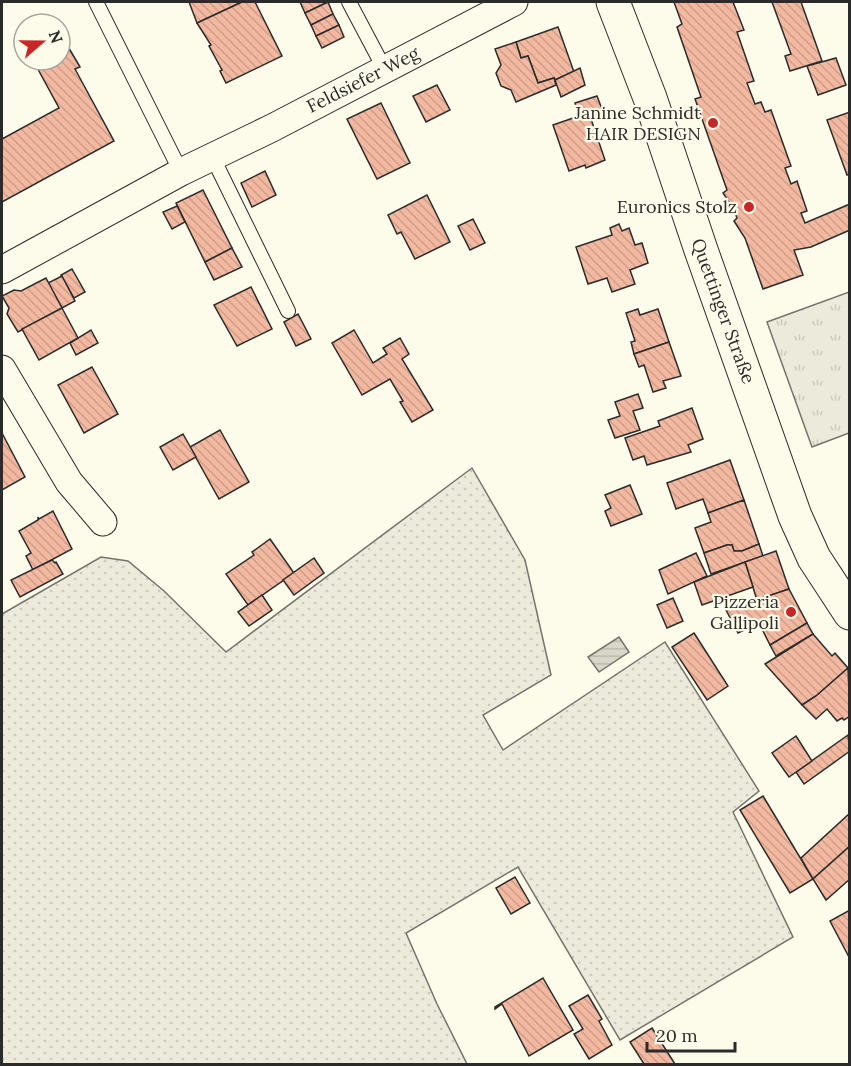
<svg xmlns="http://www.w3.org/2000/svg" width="851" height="1066" font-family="Lora,serif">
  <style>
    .grass { fill: url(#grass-dots); stroke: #74746e; stroke-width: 1.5 }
    .park { fill: url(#park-tufts); stroke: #74746e; stroke-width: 1.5 }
    .water { fill: url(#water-rules); stroke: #74746e; stroke-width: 1.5 }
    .building { fill: url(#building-back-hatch); stroke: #2b2b2b; stroke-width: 1.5 }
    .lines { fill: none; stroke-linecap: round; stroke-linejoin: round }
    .lane-casing { stroke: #2b2b2b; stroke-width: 16 }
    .street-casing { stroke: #2b2b2b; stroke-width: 29 }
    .secondary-casing { stroke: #2b2b2b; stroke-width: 35 }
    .lane { stroke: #fdfbea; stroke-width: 14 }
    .street { stroke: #fdfbea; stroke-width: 27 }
    .secondary { stroke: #fdfbea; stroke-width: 33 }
    .poi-dot { fill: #c62828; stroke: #fdfbea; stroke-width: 2 }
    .labels { text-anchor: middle; stroke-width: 4.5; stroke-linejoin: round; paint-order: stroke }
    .street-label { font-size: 18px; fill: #2b2b2b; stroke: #fdfbea }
    .poi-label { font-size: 18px; fill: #2b2b2b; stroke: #fdfbea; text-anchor: end }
  </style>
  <defs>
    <pattern id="grass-dots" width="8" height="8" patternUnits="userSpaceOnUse" patternTransform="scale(1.5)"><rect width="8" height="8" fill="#ecebdb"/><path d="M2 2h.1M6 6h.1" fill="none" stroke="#cbcabc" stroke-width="1.8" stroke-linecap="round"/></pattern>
    <pattern id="park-tufts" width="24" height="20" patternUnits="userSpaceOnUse" patternTransform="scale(1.5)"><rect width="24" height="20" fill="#ecebdb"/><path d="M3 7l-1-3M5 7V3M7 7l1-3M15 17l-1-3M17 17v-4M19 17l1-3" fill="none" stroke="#cbcabc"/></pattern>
    <pattern id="water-rules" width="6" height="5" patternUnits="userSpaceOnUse" patternTransform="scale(1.5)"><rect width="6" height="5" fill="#d8d7c9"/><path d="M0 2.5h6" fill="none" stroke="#bab9ad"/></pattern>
    <pattern id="building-back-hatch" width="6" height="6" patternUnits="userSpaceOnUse" patternTransform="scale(1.5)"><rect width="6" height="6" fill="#f2b8a0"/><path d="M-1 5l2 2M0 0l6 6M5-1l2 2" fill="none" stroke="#d09e8a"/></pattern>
  </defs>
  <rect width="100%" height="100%" fill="#fdfbea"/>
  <path class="grass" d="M472,468L525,560L551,675L483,715L503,750L665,642L759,791L733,812L793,937L620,1040L518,867L406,933L437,1004L467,1064H2V614L101,557L128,561L164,591L226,652Z"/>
  <path class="park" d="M849,292V433L812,447L767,322Z"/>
  <path class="water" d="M619,637L629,652L599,672L588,657Z"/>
  <g class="building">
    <path d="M189,2H242L197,23Z"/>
    <path d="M242,2H255L282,56L226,83L220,71L222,70L209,46L211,45L197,23Z"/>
    <path d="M300,2H328L305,13Z"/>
    <path d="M328,2L333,14L311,25L305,13Z"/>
    <path d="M674,2H733L744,30L737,32L754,81L747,83L755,104L761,102L765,112L771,110L791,166L785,168L791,184L797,181L807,211L801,213L805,223L850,204V230L811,247L794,250L803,275L763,289L745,238L734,221L737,218L733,208L723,193L727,190L695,99L701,97L677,27L682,24Z"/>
    <path d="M772,2H801L822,61L790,71L785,56L791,54Z"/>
    <path d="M333,14L339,25L316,36L311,25Z"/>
    <path d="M339,25L344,37L322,48L316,36Z"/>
    <path d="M558,27L574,72L555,80L554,78L538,83L528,56L521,58L516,42Z"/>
    <path d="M60,33L80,67L75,69L114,141L2,202V139L59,108L33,60H60Z"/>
    <path d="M516,42L521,58L528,56L538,83L554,78L556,85L516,102L511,90L501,86L496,73L501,65L495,49Z"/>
    <path d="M836,58L846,85L818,95L807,66Z"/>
    <path d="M580,68L585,85L561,97L555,80Z"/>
    <path d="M437,85L450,110L426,122L413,96Z"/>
    <path d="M597,96L602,109L589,113L605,160L586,168L585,165L569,171L553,125L579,116L575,103Z"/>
    <path d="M381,103L410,163L377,179L347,119Z"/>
    <path d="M850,112V174L847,175L827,120Z"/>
    <path d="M265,171L276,195L252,207L241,183Z"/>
    <path d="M203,190L232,248L205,262L176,203Z"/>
    <path d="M427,195L450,242L415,259L401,232L397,234L388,215Z"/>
    <path d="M177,206L185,222L172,229L163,212Z"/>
    <path d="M473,219L485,243L470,250L458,226Z"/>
    <path d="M619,224L622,231L629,228L635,245L642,243L648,263L630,270L635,284L612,292L607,278L588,284L576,247L612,235L610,228Z"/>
    <path d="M232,248L242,267L214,280L205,262Z"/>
    <path d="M72,269L85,292L74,298L61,275Z"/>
    <path d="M62,276L75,301L62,308L48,283Z"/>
    <path d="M46,278L62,308L18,332L7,314L9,308L2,296L14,290L21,291Z"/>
    <path d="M251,287L272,329L237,346L214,305Z"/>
    <path d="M62,308L78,338L39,360L22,329Z"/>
    <path d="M638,309L640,315L658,309L669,342L634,354L631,342L635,341L626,313Z"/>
    <path d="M298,314L311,339L296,346L284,322Z"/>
    <path d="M91,330L98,343L76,355L70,343Z"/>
    <path d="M354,330L373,363L387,354L383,348L400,338L409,354L402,359L433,410L412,422L400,402L403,401L390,379L362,395L332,343Z"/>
    <path d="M669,342L681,376L663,381L666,388L653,392L644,365L639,367L634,354Z"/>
    <path d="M92,367L118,414L84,433L58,385Z"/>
    <path d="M638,394L643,408L633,411L640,430L615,438L608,420L620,416L615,402Z"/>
    <path d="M692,408L703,439L688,445L691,452L647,465L644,456L633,460L625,438L660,426L658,421Z"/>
    <path d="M220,430L249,482L219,499L190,447Z"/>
    <path d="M2,433L25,477L2,490Z"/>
    <path d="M183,434L196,457L173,470L160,447Z"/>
    <path d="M730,460L744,500L708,513L703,499L676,509L667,483Z"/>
    <path d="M630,485L642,514L611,526L605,511L611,508L605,495Z"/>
    <path d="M744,500L759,544L742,551H734L732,545H727L704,553L695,528L711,522L708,513Z"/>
    <path d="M53,511L72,549L33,570L26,556L31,553L19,531L38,520V517L39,519Z"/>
    <path d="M270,539L294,573L248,605L226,574L254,555L252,552Z"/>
    <path d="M759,544L763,556L711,574L704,553L727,545H732L734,551H742Z"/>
    <path d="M776,551L789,589L757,600L745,562Z"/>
    <path d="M696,553L707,576L668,594L659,570Z"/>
    <path d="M314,558L324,573L294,595L283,580Z"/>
    <path d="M52,560L55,563L56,562L63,574L20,597L11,580Z"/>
    <path d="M745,562L753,587L702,605L694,582Z"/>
    <path d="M789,589L807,623L770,645L759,623L738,633L726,610Z"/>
    <path d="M262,595L272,610L249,626L238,612Z"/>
    <path d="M673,598L683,621L667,628L657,605Z"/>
    <path d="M807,623L813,634L776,656L770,645Z"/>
    <path d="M694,633L728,686L707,700L672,647Z"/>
    <path d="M813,634L832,656L835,653L848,668L816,696L802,705L765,664Z"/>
    <path d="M848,668L850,716L844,720L842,718L837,721L827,709L816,719L802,705L816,696Z"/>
    <path d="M848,735L850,751L804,784L796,772Z"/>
    <path d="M796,736L812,761L789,777L772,753Z"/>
    <path d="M763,796L813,879L790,893L740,810Z"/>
    <path d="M850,813V846L813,879L801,858Z"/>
    <path d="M850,846V879L826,900L813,879Z"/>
    <path d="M515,877L530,903L511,914L496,888Z"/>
    <path d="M850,910V959L830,921Z"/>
    <path d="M543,978L573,1030L529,1056L502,1004L495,1009V1007Z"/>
    <path d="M588,995L602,1019L599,1021L612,1045L589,1059L574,1034L583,1029L569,1006Z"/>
    <path d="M652,1028L675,1064H644L630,1042Z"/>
  </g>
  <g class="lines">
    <g class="lane-casing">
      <g id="lane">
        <path d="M96,2L181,172"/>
        <path d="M349,2L385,70"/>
        <path d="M213,158L288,311"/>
      </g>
    </g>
    <g class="street-casing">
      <g id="street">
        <path d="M2,270L181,172L272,128L514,2"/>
        <path d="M2,369L69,482L103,522"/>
      </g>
    </g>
    <g class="secondary-casing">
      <path id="secondary" d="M613,2L650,98L701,250L795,516L814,558L850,613"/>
    </g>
    <use href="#lane" class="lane"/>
    <use href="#street" class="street"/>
    <use href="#secondary" class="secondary"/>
  </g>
  <g class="poi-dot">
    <circle cx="713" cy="123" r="6"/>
    <circle cx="749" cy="207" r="6"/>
    <circle cx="791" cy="612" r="6"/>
  </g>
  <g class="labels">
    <g class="street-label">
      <text transform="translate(363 80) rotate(-27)" y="6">Feldsiefer Weg</text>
      <text transform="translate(723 311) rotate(70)" y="6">Quettinger Straße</text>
    </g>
    <g class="poi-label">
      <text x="701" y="119">Janine Schmidt<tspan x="701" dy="21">HAIR DESIGN</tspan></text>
      <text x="737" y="213">Euronics Stolz</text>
      <text x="779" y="608">Pizzeria<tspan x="779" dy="21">Gallipoli</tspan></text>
    </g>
  </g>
  <rect width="851" height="1066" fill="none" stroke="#2b2b2b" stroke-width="6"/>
  <g transform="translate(42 42) rotate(70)"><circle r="28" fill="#fdfbea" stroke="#a9a89e" stroke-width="1.5"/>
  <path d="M0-4.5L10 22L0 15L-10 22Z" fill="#c62828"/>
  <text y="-9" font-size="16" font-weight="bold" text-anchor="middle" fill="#2b2b2b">N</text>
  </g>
  <path d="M647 1042v9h88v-9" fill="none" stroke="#2b2b2b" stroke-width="3"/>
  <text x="656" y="1042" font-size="18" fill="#2b2b2b" stroke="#fdfbea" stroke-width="4.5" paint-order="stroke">20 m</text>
</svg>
